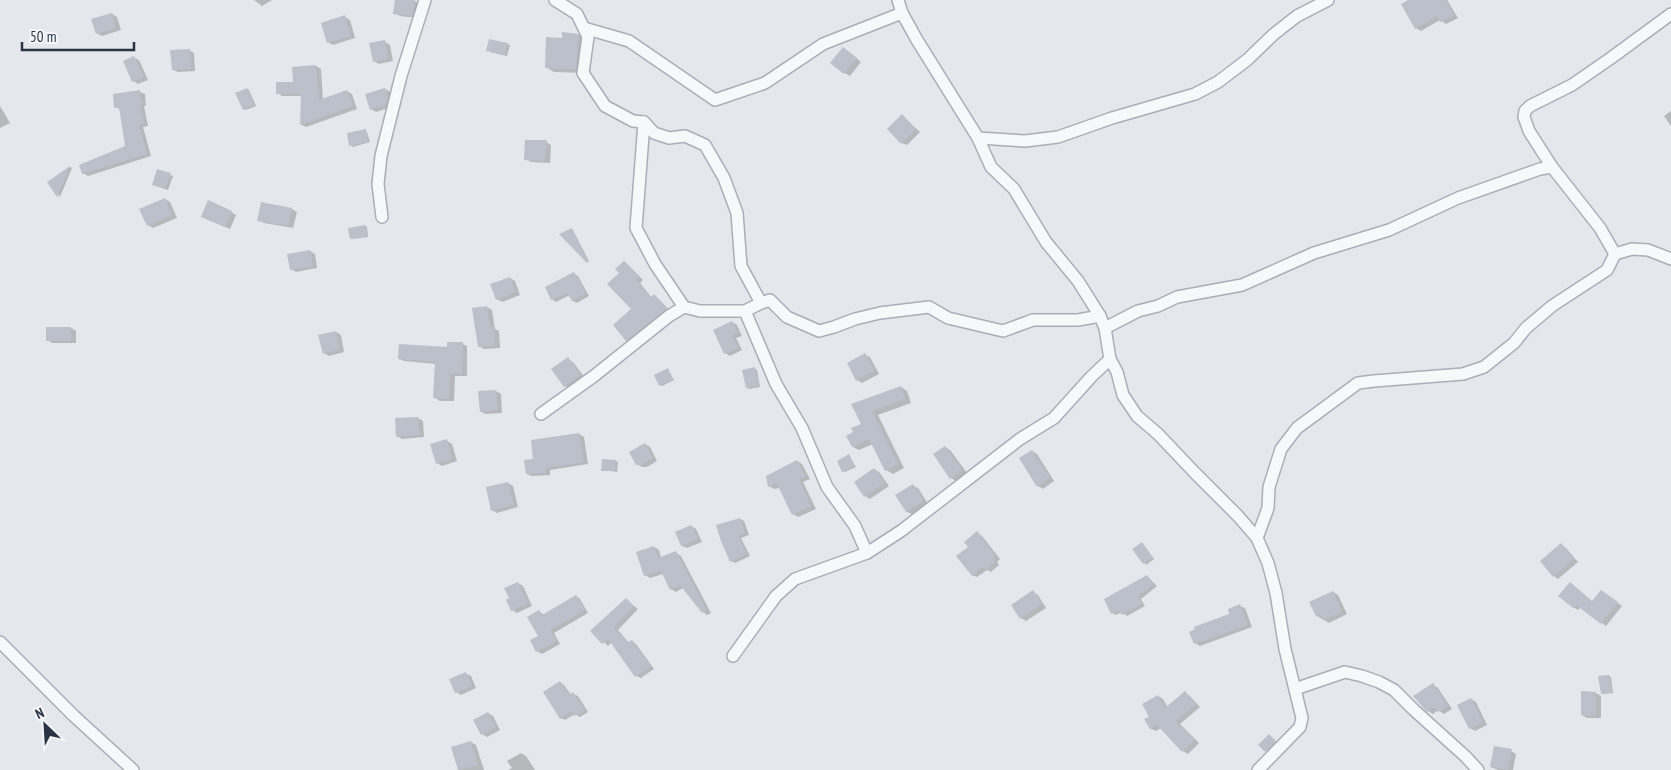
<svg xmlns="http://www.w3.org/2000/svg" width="1671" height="770" font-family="'PT Sans Narrow',sans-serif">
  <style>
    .shadow { fill: #0003 }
    .building { fill: #bbc0ca }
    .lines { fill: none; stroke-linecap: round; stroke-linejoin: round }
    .street-casing { stroke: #a9aeb7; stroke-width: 14 }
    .street { stroke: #f7f8fa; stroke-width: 11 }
  </style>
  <rect width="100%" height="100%" fill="#e4e7ec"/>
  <g class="shadow">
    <path d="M254,0H272L262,6Z"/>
    <path d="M397,0L415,1L420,4L417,18L400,16L395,13Z"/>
    <path d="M1410,0H1447L1458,18L1446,24L1440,20L1421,31L1416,28Z"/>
    <path d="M112,14L117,17L121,30L102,36L97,33Z"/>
    <path d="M345,17L350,20L355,38L333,45L328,42Z"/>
    <path d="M563,33L577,34L585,38L584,73L554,72L546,67L563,40Z"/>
    <path d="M385,42L390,45L393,61L379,64L374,61Z"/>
    <path d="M508,44L510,45L507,56L490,52Z"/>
    <path d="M843,48L861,62L850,76L845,73Z"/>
    <path d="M189,50L194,53L195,71L178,72L173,70Z"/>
    <path d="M134,58L139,60L148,80L138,84L133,81Z"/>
    <path d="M316,66L321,69L323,100L347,91L352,94L357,109L306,127L302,125V96H282L278,93L294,83Z"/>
    <path d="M247,89L249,90L256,106L246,110L244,109Z"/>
    <path d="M385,89L390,92L393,100L391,107L376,112L371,109Z"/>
    <path d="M140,92L145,94L146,106H144L148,126L143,127L151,156L88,176L83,173L127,147L121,110L116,107Z"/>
    <path d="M0,106L10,123L0,128Z"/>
    <path d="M1671,111V126L1664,116Z"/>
    <path d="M902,116L920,132L907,145L902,143Z"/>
    <path d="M365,131L367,132L370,142L353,147L351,145Z"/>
    <path d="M546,142L551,145L550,163L531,162L526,159Z"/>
    <path d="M70,167L72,168L60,197L49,182Z"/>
    <path d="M158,170L173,176L168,190L155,185Z"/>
    <path d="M165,199L170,202L177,218L153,228L148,225Z"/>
    <path d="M292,209L297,212L293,228L264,223L259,220Z"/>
    <path d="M231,212L236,215L230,229L207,219Z"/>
    <path d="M365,226L367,227L368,237L353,239L351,238Z"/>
    <path d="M310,251L315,254L317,268L296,272L291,269Z"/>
    <path d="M625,262L643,280L640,283L652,298L654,296L659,299L670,311L631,342L627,340L633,310L621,273Z"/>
    <path d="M574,274L578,276L589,296L577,303L573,301L570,295L556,302L552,299Z"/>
    <path d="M510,278L515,281L520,295L502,302L497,299Z"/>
    <path d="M487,307L492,310L495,329L499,331L500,348L484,349L479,346Z"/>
    <path d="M732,322L737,325L742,336L736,338L742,350L730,356L725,353Z"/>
    <path d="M71,328L76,331V343H52L47,340Z"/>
    <path d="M336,332L341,335L344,352L329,356L324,353Z"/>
    <path d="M462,344L467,346V376H455L454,401H440L435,398L436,364L404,361L399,359Z"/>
    <path d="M865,355L870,357L879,374L862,383L857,380Z"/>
    <path d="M568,359L573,362L585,378L570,389L565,386Z"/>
    <path d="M755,369L757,370L760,387L749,389L747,387Z"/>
    <path d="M668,370L674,380L662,386L660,385Z"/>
    <path d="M901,387L907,391L911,403L878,415L904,468L893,474L886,470L873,444L859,450L853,447L863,424L853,404Z"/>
    <path d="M496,391L501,394L502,413L486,414L481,412Z"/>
    <path d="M418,418L423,421L424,437L402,439L397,436Z"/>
    <path d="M579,434L584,437L588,464L550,470V475L532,476L527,474L535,460L533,441Z"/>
    <path d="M447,441L452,444L457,461L442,466L437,463Z"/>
    <path d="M645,444L650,447L657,461L647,467H642L637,464Z"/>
    <path d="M945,447L950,450L967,473L956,481L951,478Z"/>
    <path d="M1032,451L1037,454L1054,481L1043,489L1038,486Z"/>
    <path d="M849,456L856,467L845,472L843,471Z"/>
    <path d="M616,461L618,462L617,472L602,470Z"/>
    <path d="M797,461L802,464L810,479L803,482L816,509L798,517L793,514L780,488L774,489L769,486Z"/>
    <path d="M874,469L879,472L889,486L870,499L865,496Z"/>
    <path d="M508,483L513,486L518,507L497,513L492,510Z"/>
    <path d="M913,486L918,488L928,504L912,514L907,512L897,496Z"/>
    <path d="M740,519L744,521L749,535L741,538L750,556L735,563L731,561Z"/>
    <path d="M691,526L696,529L702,542L687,548L682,546L677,533Z"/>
    <path d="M977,533L982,536L1000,559L997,562L999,565L991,572L987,570L977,577L972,575L970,547Z"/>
    <path d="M1144,545L1154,559L1146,565L1134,549Z"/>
    <path d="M1561,545L1566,548L1578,562L1558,579L1554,576Z"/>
    <path d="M654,547L659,550L661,558L676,553L681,556L711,613L707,615L703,612L683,588L676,592L671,589L663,574L650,578L645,575Z"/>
    <path d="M1147,576L1157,586L1141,599L1145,606L1127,616L1122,612L1116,615L1112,613Z"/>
    <path d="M518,583L523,586L532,606L517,613L512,610L511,599Z"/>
    <path d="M1033,592L1038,595L1046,608L1026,621L1021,618Z"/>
    <path d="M1333,592L1338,595L1347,614L1329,623L1317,616L1311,602Z"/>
    <path d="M1606,594L1622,606L1606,626L1581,607L1578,610L1573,607L1560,595L1593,602Z"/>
    <path d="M576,596L580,599L588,613L554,633L560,644L542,654L537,651L540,636L539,611L544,615Z"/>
    <path d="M626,600L638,609L618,630L629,643L632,641L636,644L654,669L641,678L636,676L612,642L608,646L592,631Z"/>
    <path d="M1240,606L1245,608L1252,627L1200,646L1195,643Z"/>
    <path d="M466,674L471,676L476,688L461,695L456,692Z"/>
    <path d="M1609,676L1611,677L1613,693L1604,694L1602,693Z"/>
    <path d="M560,683L564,685L571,695L573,694L578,696L588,712L580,717L575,714L565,720L561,718Z"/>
    <path d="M1433,685L1438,688L1452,709L1444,714L1438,710L1433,714L1428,711Z"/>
    <path d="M1185,693L1190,696L1200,707L1180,724L1199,743L1188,754L1183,751L1161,728L1156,731L1151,729L1150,717L1158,696L1163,699L1168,708Z"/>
    <path d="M1582,693H1596L1601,696V718H1587L1582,715Z"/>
    <path d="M1471,699L1476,702L1487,725L1475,731L1470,728Z"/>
    <path d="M488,713L493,716L500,730L487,737L482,734Z"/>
    <path d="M1269,736L1280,744L1271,754L1266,751Z"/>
    <path d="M471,742L476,745L484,770H459L453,748Z"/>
    <path d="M1511,751L1516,754L1513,770H1498L1491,767Z"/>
    <path d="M521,753L526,756L535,770H508L512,768L507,761Z"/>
  </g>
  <g class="building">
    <path d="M395,0H415L412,16L393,14Z"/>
    <path d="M1408,0H1445L1454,15L1440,22L1437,16L1415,29L1401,4Z"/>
    <path d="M112,13L116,28L96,34L91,19Z"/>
    <path d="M345,15L351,36L327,43L321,23Z"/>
    <path d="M562,32L578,34L576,69L545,68L546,37L562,38Z"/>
    <path d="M489,39L508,43L505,55L486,51Z"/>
    <path d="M385,40L388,59L373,62L369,43Z"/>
    <path d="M843,47L857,58L844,74L830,63Z"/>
    <path d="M190,49L191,69L172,70L170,50Z"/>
    <path d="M134,56L144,77L132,82L123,61Z"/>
    <path d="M316,65L319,100L347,90L353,106L300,125L301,94H276V82H293L292,67Z"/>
    <path d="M247,88L254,105L243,110L235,93Z"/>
    <path d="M385,88L388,97L386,105L370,110L365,94Z"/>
    <path d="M140,90L142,104H140L144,124L139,125L147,154L82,174L79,165L125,146L119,107L114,108L113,94Z"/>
    <path d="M902,114L916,129L901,144L887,129Z"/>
    <path d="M366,129L368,142L349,146L347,133Z"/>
    <path d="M525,140H547L545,161L524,160Z"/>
    <path d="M70,166L57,197L47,182Z"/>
    <path d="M157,169L171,173L165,189L152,185Z"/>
    <path d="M165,198L172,215L147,226L139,209Z"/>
    <path d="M208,200L232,211L225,227L201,217Z"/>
    <path d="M261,202L292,208L288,226L257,221Z"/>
    <path d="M365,225L367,236L350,239L348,228Z"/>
    <path d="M572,228L589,261L587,263L559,234Z"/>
    <path d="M310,250L313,266L290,270L287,254Z"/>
    <path d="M624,261L640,277L636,280L651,297L654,294L667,309L626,341L613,325L631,309L607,284L619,273L615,269Z"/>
    <path d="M574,272L586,293L572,301L567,293L551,300L545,287Z"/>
    <path d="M510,277L516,292L496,300L490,284Z"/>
    <path d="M487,306L490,327H494L495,346L478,347L472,308Z"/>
    <path d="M732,321L738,333L732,335L738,348L724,354L713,330Z"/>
    <rect x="46" y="327" width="25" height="14"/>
    <path d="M336,331L340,349L323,354L318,335Z"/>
    <path d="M447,342H463L462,374H450L449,399L433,398L435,362L398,359L399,344L447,347Z"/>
    <path d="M865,353L874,371L856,381L847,363Z"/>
    <path d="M568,357L581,375L564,387L551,369Z"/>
    <path d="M755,367L759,386L746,388L742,370Z"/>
    <path d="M668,368L673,379L659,386L654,375Z"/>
    <path d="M901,386L905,399L872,411L898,464L885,471L869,439L852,447L846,436L853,432L851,428L861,424L851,404Z"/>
    <path d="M496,390L498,410L480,412L478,391Z"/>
    <path d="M418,417L420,435L396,437L395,418Z"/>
    <path d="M579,433L584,462L546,468V473L526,474L524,460L533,459L531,440Z"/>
    <path d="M447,439L452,459L436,464L430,444Z"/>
    <path d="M645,443L653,458L641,465H636L629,452Z"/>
    <path d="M945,446L962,470L950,479L933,454Z"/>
    <path d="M1032,450L1050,478L1037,487L1019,458Z"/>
    <path d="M849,454L855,466L842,472L837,461Z"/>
    <path d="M602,459L616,460L615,471H601Z"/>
    <path d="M797,460L806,476L799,479L811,506L792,515L777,484L768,487L766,476Z"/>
    <path d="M874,468L885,483L864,497L854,482Z"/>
    <path d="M508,482L514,505L491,511L486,487Z"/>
    <path d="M913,484L924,501L906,512L895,495Z"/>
    <path d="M740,518L745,533L738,536L747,554L730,562L721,541L716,525Z"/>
    <path d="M691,525L698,539L681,546L675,532Z"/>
    <path d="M977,531L996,556L993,558L995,562L985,570L982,567L972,576L956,556L968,547L964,542Z"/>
    <path d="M1142,542L1153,558L1143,564L1132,549Z"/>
    <path d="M1561,543L1574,559L1553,577L1540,561Z"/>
    <path d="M654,546L658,558L676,551L707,610L702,613L680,585L670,590L661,571L644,576L636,552Z"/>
    <path d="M1147,575L1154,584L1138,596L1142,604L1122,615L1119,610L1111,614L1104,599Z"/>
    <path d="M518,582L528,603L511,611L506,600L509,598L504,588Z"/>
    <path d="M1570,582L1592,601L1601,590L1618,602L1601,624L1576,605L1573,608L1558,596Z"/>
    <path d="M1033,590L1042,604L1020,619L1011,605Z"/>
    <path d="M1333,591L1342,612L1323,620L1320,614L1316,616L1309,602Z"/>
    <path d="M576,595L585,610L550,630L557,641L536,652L530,640L538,636L527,617L539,610L542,615Z"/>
    <path d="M626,598L634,606L614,627L628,642L632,640L651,666L635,677L608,639L602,644L590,631Z"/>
    <path d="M1240,604L1248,625L1194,644L1189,632L1195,629L1194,627L1229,614L1228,609Z"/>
    <path d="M466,672L472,686L455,693L449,679Z"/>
    <path d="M1609,675L1612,692L1601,694L1598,676Z"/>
    <path d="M560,681L569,695L573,692L585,710L575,716L572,711L560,719L543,692Z"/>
    <path d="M1433,683L1448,706L1438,712L1434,707L1427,712L1413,696Z"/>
    <path d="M1185,691L1196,704L1176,721L1195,740L1182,752L1157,725L1150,729L1144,719L1149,717L1142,704L1158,695L1165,708Z"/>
    <path d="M1581,691L1596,692V716L1581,715Z"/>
    <path d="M1471,698L1483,722L1469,729L1457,705Z"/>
    <path d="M488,712L496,727L481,735L473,720Z"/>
    <path d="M1269,734L1276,741L1265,752L1258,745Z"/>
    <path d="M471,741L478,765L458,770L451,747Z"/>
    <path d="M1494,746L1512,749L1508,770L1490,767Z"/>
  </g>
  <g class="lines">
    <g class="street-casing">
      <g id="street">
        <path d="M555,0L577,14L588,37L583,73L605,106L633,121L644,122L654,133L669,138L685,136L705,145L724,178L737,213L741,266L761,303"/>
        <path d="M898,0L902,13L917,40L978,138L991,167L1014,189L1046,242L1078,281L1100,316L1105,328L1110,359L1117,372L1123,395L1137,416L1158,434L1195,473L1238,516L1257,538L1268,563L1276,593L1285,649L1302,718L1300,727L1258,770"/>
        <path d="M584,28L629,41L715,100L765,83L823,44L902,13"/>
        <path d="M978,138L1025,141L1058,137L1112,118L1195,94L1218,82L1247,60L1274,34L1297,16L1328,0"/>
        <path d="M382,217L378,184L381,156L401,76L425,0"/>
        <path d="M1615,254L1600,228L1552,167L1529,131L1524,117L1525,111L1530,106L1572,85L1611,58L1671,14"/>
        <path d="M684,307L700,311H745"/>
        <path d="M1105,328L1138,311L1158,306L1177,297L1242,285L1314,253L1389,230L1458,198L1540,169L1552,167"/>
        <path d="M541,414L594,376L669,316L684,307L655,264L636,228L644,122"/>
        <path d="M1257,538L1268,508L1269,487L1281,449L1297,428L1358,383L1374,381L1463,374L1484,367L1514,343L1526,328L1552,306L1607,270L1615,254L1632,249L1648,250L1671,259"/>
        <path d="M867,553L855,526L827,487L802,428L776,384L745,311L761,303L770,300L787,317L819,331L834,327L855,319L880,313L929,307L948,318L1003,331L1033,320H1078L1100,316"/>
        <path d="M0,642L74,716L133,770"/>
        <path d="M733,656L776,596L795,579L867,553L901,531L1020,439L1054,418L1091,377L1110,359"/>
        <path d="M1295,689L1345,672L1362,676L1379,682L1394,690L1414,710L1465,756L1478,770"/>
      </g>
    </g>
    <use href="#street" class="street"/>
  </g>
  <g transform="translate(45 725) rotate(335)" stroke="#f4f6f9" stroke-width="4" paint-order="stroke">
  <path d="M0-4L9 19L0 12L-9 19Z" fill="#2b3445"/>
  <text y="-8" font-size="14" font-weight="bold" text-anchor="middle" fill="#2b3445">N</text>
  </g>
  <path d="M22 42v8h112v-8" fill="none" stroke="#2b3445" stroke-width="2.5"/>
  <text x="30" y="42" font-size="15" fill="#2b3445" stroke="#f4f6f9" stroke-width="4" paint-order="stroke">50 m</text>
</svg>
